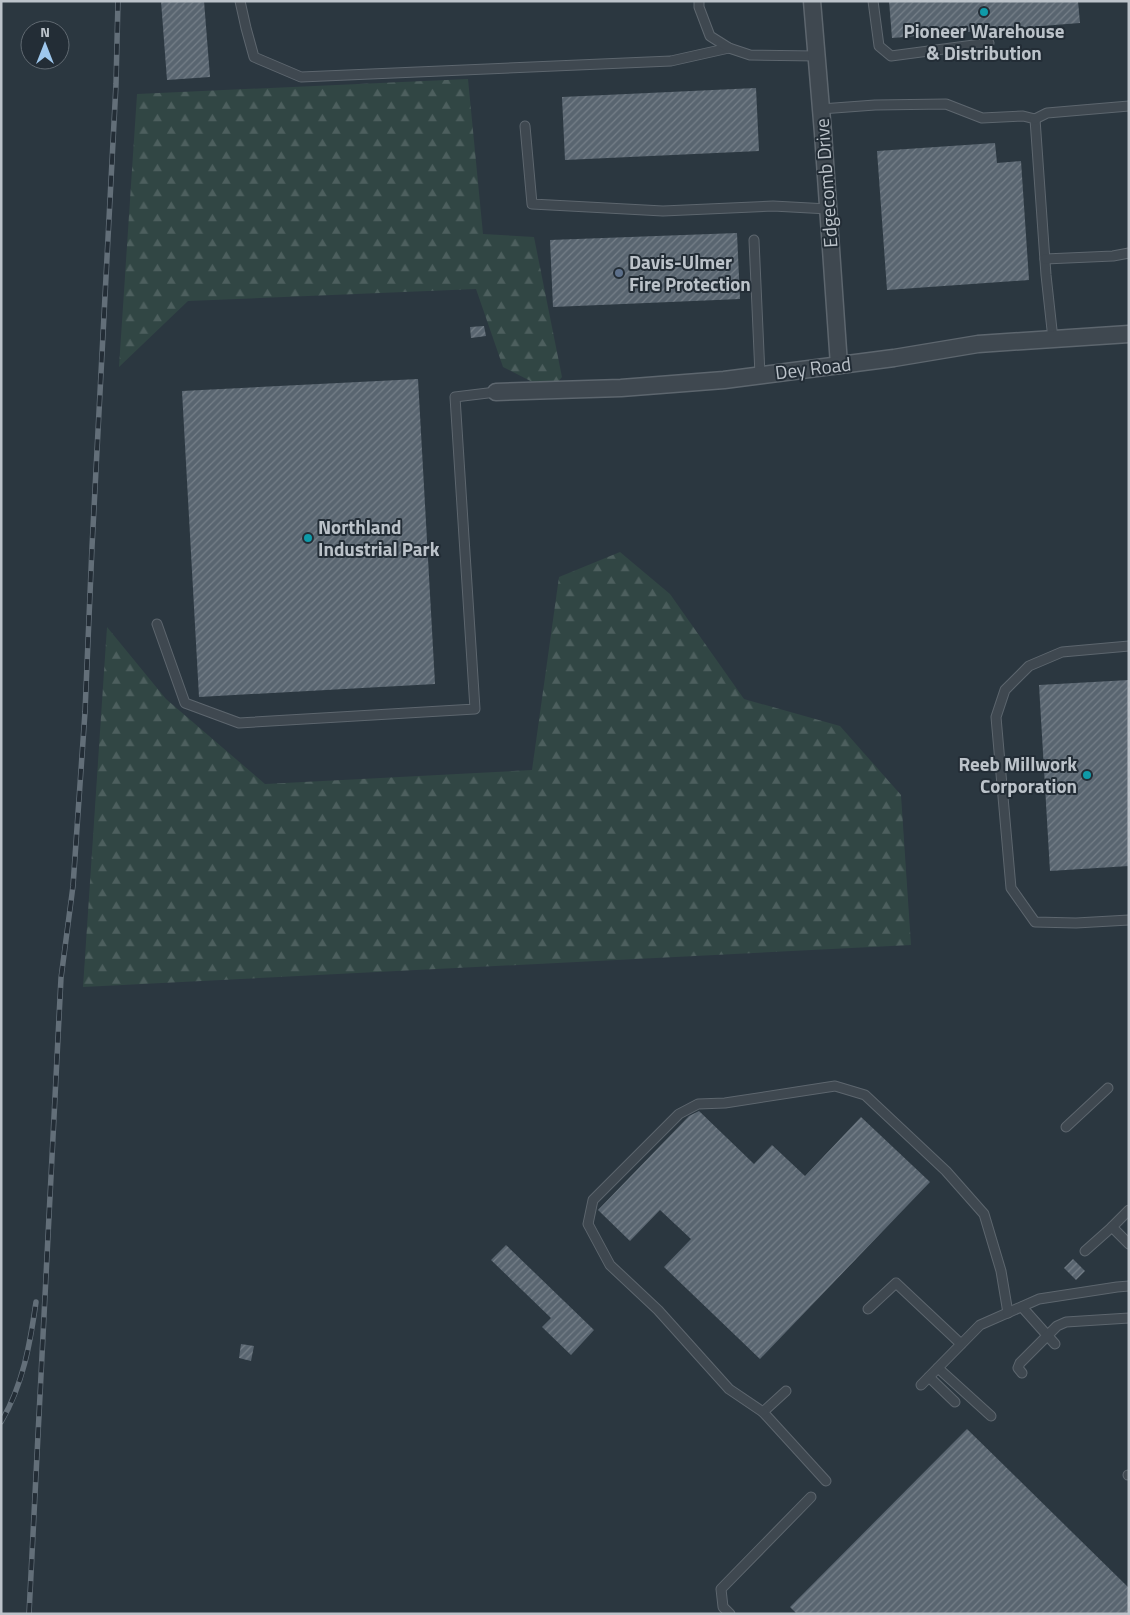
<svg xmlns="http://www.w3.org/2000/svg" width="1130" height="1615" font-family="'Titillium Web',sans-serif">
  <style>
    .forest { fill: url(#forest-firs) }
    .building { fill: url(#building-hatch) }
    .lines { fill: none; stroke-linecap: round; stroke-linejoin: round }
    .lane-casing { stroke: #5d666e; stroke-width: 11 }
    .street-casing { stroke: #5d666e; stroke-width: 19 }
    .lane { stroke: #3f4850; stroke-width: 9 }
    .street { stroke: #3f4850; stroke-width: 16 }
    .rail-casing { stroke: #636f79; stroke-width: 5.5 }
    .rail { stroke: #232d36; stroke-width: 4; stroke-dasharray: 11; stroke-linecap: butt }
    .culture-dot { fill: #0f9aa8; stroke: #232d36; stroke-width: 2 }
    .service-dot { fill: #5c6f8a; stroke: #232d36; stroke-width: 2 }
    .labels { text-anchor: middle; stroke-width: 4; stroke-linejoin: round; paint-order: stroke }
    .poi-label { font-size: 19px; font-weight: bold; fill: #bcc3ca; stroke: #232d36; text-anchor: start }
    .street-label { font-size: 19px; fill: #bcc3ca; stroke: #232d36 }
  </style>
  <defs>
    <pattern id="forest-firs" width="22" height="20" patternUnits="userSpaceOnUse" patternTransform="scale(1.25)"><rect width="22" height="20" fill="#314644"/><path d="M5 1l3.5 6h-7zM16 11l3.5 6h-7z" fill="#4d5f5e"/></pattern>
    <pattern id="building-hatch" width="6" height="6" patternUnits="userSpaceOnUse" patternTransform="scale(1.25)"><rect width="6" height="6" fill="#596570"/><path d="M-1 1l2-2M0 6l6-6M5 7l2-2" fill="none" stroke="#768089"/></pattern>
  </defs>
  <rect width="100%" height="100%" fill="#2b3740"/>
  <g class="forest">
    <path d="M468,79L483,234L534,237L562,377L550,391L503,367L476,289L188,301L119,367L137,94Z"/>
    <path d="M620,552L670,594L744,699L840,726L901,795L911,945L83,987L107,627L166,699L265,784L532,770L559,577Z"/>
  </g>
  <g class="building">
    <path d="M161,1H204L210,77L167,80Z"/>
    <path d="M889,1H1078L1080,23L892,38Z"/>
    <path d="M756,88L759,151L565,160L562,97Z"/>
    <path d="M995,143L997,163L1021,161L1029,280L887,290L877,151Z"/>
    <path d="M737,233L740,299L553,307L550,240Z"/>
    <path d="M484,326L486,336L471,338L470,327Z"/>
    <path d="M418,379L435,684L199,697L182,391Z"/>
    <path d="M1129,680V866L1050,871L1039,685Z"/>
    <path d="M699,1111L754,1164L772,1145L805,1176L861,1117L930,1182L760,1359L664,1267L691,1239L660,1210L630,1241L598,1210L689,1116Z"/>
    <path d="M506,1245L594,1330L571,1355L542,1327L551,1318L491,1260Z"/>
    <path d="M1073,1259L1085,1271L1076,1280L1064,1268Z"/>
    <path d="M241,1344L254,1346L251,1361L239,1358Z"/>
    <path d="M967,1429L1129,1588V1614H797L790,1607Z"/>
  </g>
  <g class="lines">
    <g class="lane-casing">
      <g id="lane">
        <path d="M240,1L246,28L254,57L301,77L671,61L729,48"/>
        <path d="M699,1V7L710,36L729,48L750,55L817,56"/>
        <path d="M873,1L879,46L891,56L989,43"/>
        <path d="M821,109L875,105L946,104L982,118L1023,116L1035,119L1046,275L1053,339"/>
        <path d="M1035,119L1047,113L1129,106"/>
        <path d="M525,126L532,204L663,211L773,206L828,209"/>
        <path d="M754,240L760,375"/>
        <path d="M1045,259L1113,256L1129,253"/>
        <path d="M157,624L185,703L239,723L475,709L455,397L496,392"/>
        <path d="M1129,646L1062,652L1029,666L1005,690L996,717L1011,888L1035,922L1076,923L1129,920"/>
        <path d="M1066,1127L1108,1088"/>
        <path d="M1112,1227L1129,1210"/>
        <path d="M1085,1251L1112,1227L1129,1244"/>
        <path d="M1022,1307L1055,1344"/>
        <path d="M868,1309L896,1283L961,1344"/>
        <path d="M938,1368L991,1416"/>
        <path d="M1022,1373L1018,1368L1020,1363L1057,1326L1066,1322L1129,1318"/>
        <path d="M929,1377L955,1402"/>
        <path d="M921,1385L980,1325L1039,1299L1117,1287L1129,1286"/>
        <path d="M786,1391L763,1412L826,1481"/>
        <path d="M763,1412L729,1389L658,1310L610,1265L588,1224L593,1200L679,1114L698,1104L725,1103L835,1086L865,1095L946,1171L984,1214L1001,1271L1008,1313"/>
        <path d="M1128,1475H1129"/>
        <path d="M730,1614L723,1607L721,1589L811,1497"/>
      </g>
    </g>
    <g class="street-casing">
      <g id="street">
        <path d="M812,1L823,133L839,365"/>
        <path d="M496,392L621,388L724,380L894,358L978,344L1129,334"/>
      </g>
    </g>
    <use href="#lane" class="lane"/>
    <use href="#street" class="street"/>
    <g class="rail-casing">
      <g id="rail">
        <path d="M1,1422C23,1385 30,1344 36,1302"/>
        <path d="M29,1614L61,978L73,886L85,712L92,547L116,84L118,1"/>
      </g>
    </g>
    <use href="#rail" class="rail"/>
  </g>
  <g class="culture-dot">
    <circle cx="984" cy="12" r="5"/>
    <circle cx="308" cy="538" r="5"/>
    <circle cx="1087" cy="775" r="5"/>
  </g>
  <circle class="service-dot" cx="619" cy="273" r="5"/>
  <g class="labels">
    <g class="poi-label">
      <text x="984" y="38" text-anchor="middle">Pioneer Warehouse<tspan x="984" dy="22">&amp; Distribution</tspan></text>
      <text x="629" y="269">Davis-Ulmer<tspan x="629" dy="22">Fire Protection</tspan></text>
      <text x="318" y="534">Northland<tspan x="318" dy="22">Industrial Park</tspan></text>
      <text x="1077" y="771" text-anchor="end">Reeb Millwork<tspan x="1077" dy="22">Corporation</tspan></text>
    </g>
    <g class="street-label">
      <text transform="translate(826 183) rotate(-94)" y="7">Edgecomb Drive</text>
      <text transform="translate(813 368) rotate(-7)" y="7">Dey Road</text>
    </g>
  </g>
  <rect width="1130" height="1615" fill="none" stroke="#bcc3ca" stroke-width="5"/>
  <g transform="translate(45 45)"><circle r="24" fill="#232d36" stroke="#606971"/>
  <path d="M0-4L9 19L0 12L-9 19Z" fill="#9ec7ed"/>
  <text y="-8" font-size="14" font-weight="bold" text-anchor="middle" fill="#bcc3ca">N</text>
  </g>
</svg>
